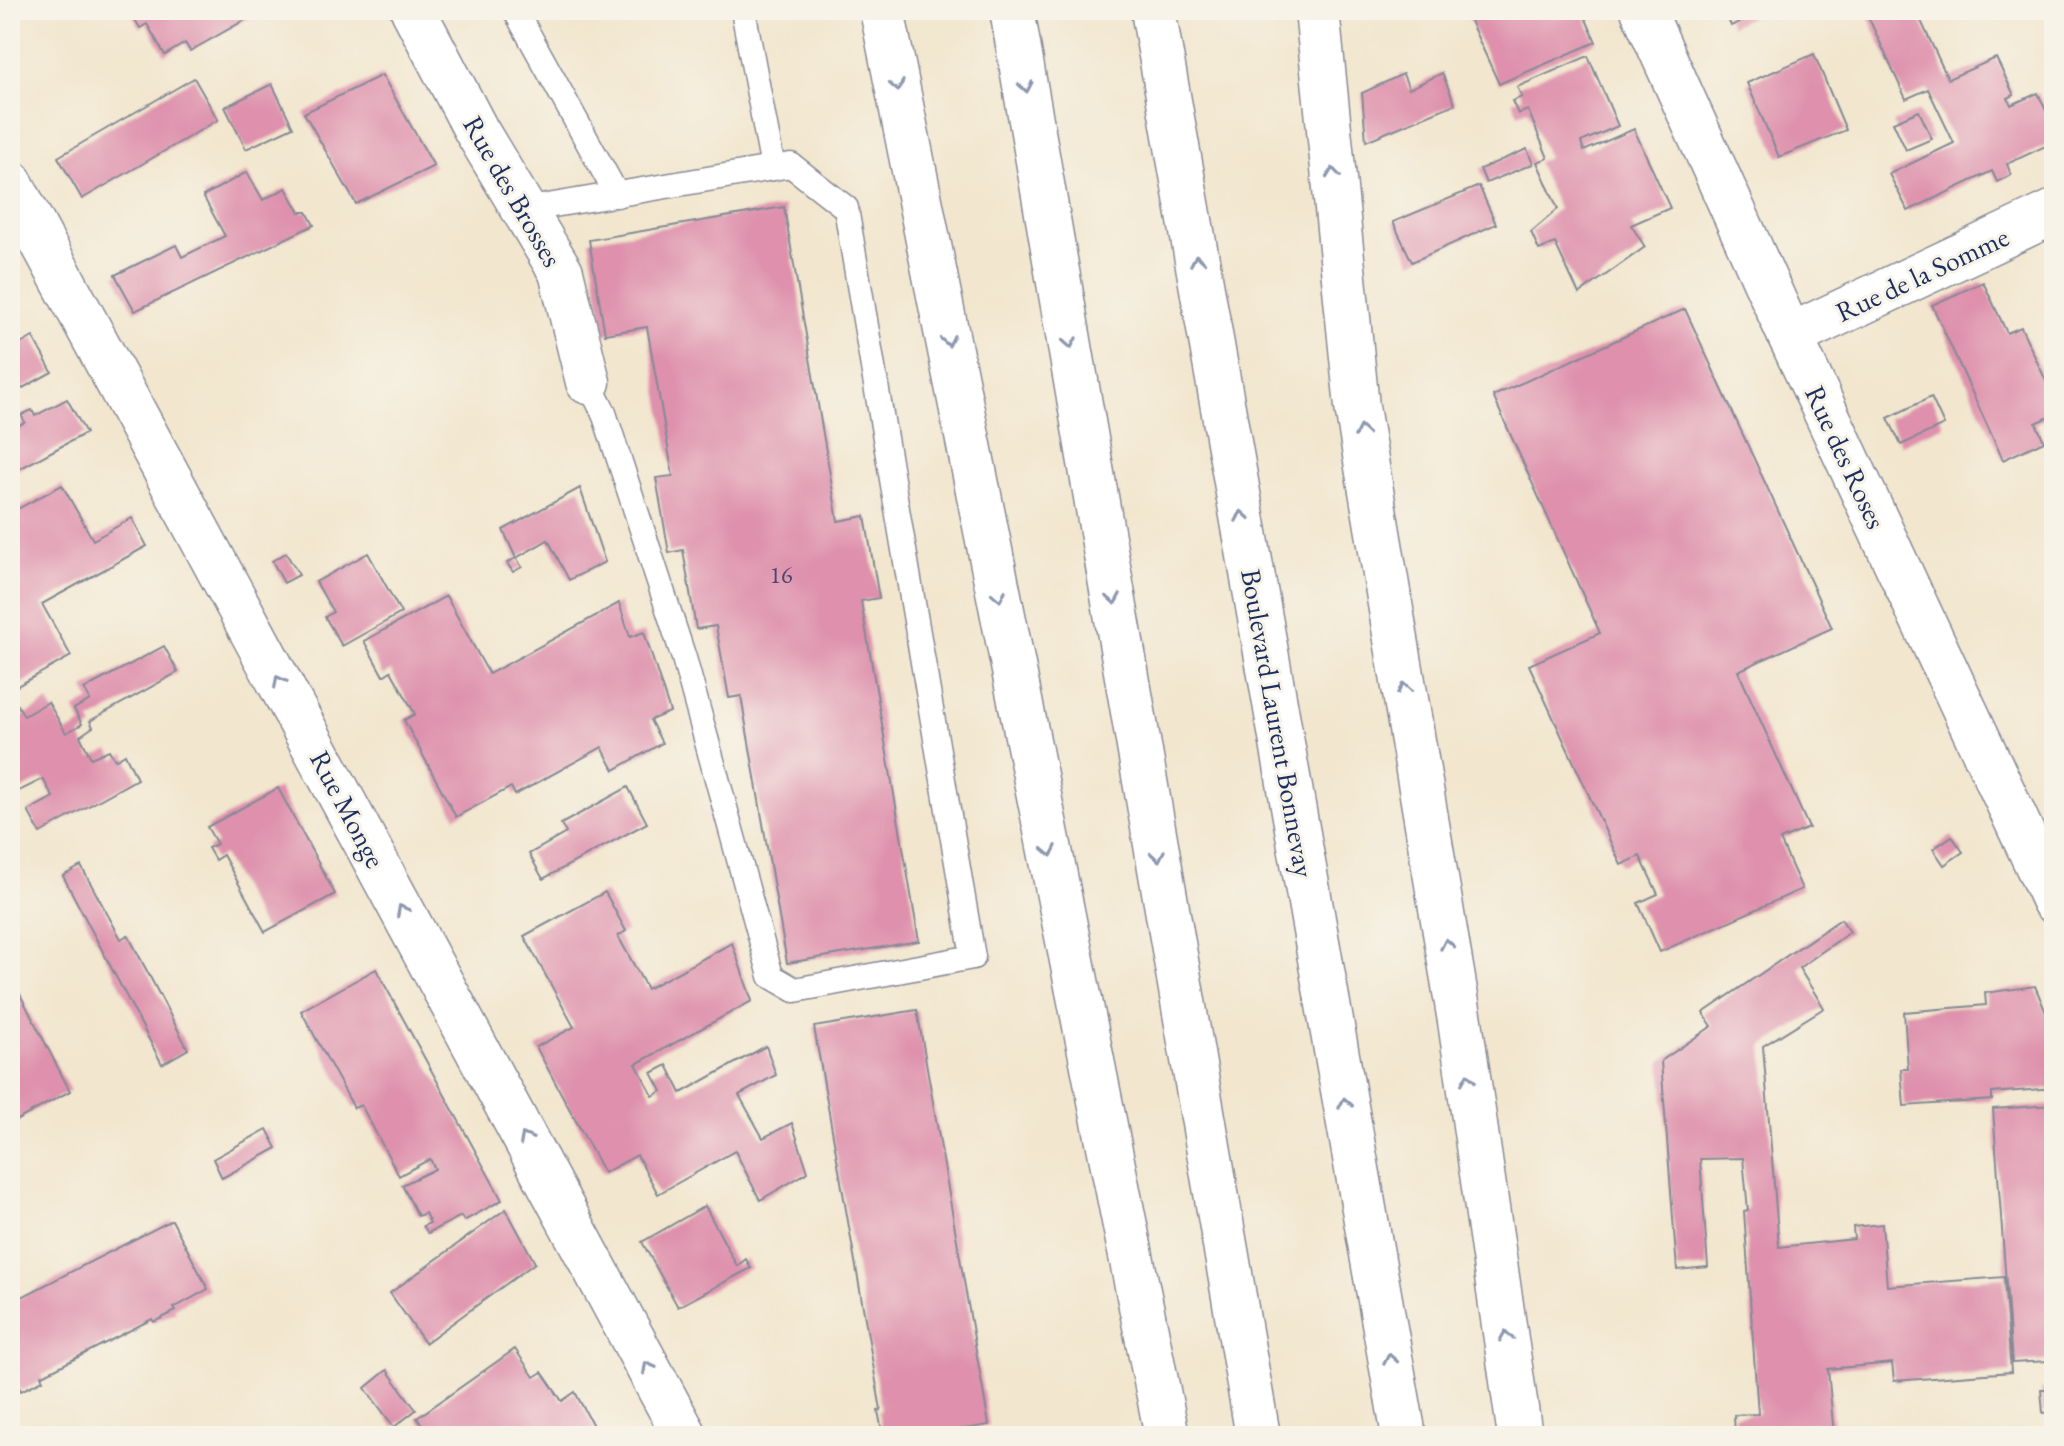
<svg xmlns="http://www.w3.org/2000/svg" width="2064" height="1446" font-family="'EB Garamond',serif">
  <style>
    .building { fill: #de90ac }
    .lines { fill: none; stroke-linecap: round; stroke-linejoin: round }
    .lane-casing { stroke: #868a96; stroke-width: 27 }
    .street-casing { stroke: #868a96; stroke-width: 47 }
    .highway-casing { stroke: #868a96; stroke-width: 47 }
    .lane { stroke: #fff; stroke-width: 24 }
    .street { stroke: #fff; stroke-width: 44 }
    .highway { stroke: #fff; stroke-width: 44 }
    .oneway { stroke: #8d97ae }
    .labels { text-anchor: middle; stroke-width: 6; stroke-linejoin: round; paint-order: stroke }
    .number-label { font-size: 24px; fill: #4c4772 }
    .street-label { font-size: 28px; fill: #1b2f5e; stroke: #f7f3e8 }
  </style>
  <rect width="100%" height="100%" fill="#f7f3e8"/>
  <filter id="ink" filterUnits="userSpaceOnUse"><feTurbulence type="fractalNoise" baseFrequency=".0125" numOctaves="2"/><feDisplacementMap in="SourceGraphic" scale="16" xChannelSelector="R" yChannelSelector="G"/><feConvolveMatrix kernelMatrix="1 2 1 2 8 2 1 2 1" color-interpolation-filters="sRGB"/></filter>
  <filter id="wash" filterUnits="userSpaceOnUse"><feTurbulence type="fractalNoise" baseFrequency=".006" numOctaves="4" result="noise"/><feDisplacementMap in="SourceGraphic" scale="32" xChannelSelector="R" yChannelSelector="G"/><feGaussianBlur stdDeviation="1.8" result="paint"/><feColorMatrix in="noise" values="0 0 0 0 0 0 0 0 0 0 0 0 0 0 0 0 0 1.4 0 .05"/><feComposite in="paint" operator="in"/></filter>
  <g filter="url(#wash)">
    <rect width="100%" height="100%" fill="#f2e6ce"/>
    <g id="blocks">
      <g class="building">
        <path d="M129,10H246L250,17L190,51L185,43L165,55L147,24L140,28Z"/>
        <path d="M1465,10H1582L1596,42L1499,84Z"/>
        <path d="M1724,10H1766L1731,26Z"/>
        <path d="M1865,10H1916L1948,79L1996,58L2014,95L2008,98L2011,105L2038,93L2054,128V142L2007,164L2011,175L1997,182L1992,171L1908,211L1889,174L1954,143L1928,89L1906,99Z"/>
        <path d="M1814,54L1846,130L1779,157L1747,83Z"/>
        <path d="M1588,56L1618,126L1581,142L1584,151L1634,129L1670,208L1631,225L1645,247L1579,294L1555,243L1539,250L1531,232L1558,209L1537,162L1548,158L1528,110L1518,114L1512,101L1522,97L1517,87Z"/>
        <path d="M1442,73L1455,104L1366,141L1362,93L1403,74L1409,89Z"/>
        <path d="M382,75L434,166L356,204L304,113Z"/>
        <path d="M194,78L218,120L82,199L58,157Z"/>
        <path d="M272,84L293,127L246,149L225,107Z"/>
        <path d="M1919,111L1932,139L1906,150L1893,122Z"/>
        <path d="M1527,149L1533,164L1486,183L1480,169Z"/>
        <path d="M247,172L263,200L286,188L300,212H307L314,225L135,311L115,275L176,245L182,257L225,236L203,196Z"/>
        <path d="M1479,186L1496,224L1412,262L1393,222Z"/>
        <path d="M784,207L838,521L865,516L879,598L861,601L919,941L787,963L741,696L729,698L716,626L696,629L683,550L669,553L656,478L673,476L647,327L605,334L589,240Z"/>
        <path d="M1983,282L2007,333L2021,327L2054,398V415L2036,423L2044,441L2003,460L1932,305Z"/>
        <path d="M1685,309L1832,628L1738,671L1809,828L1780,840L1802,889L1660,952L1638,903L1658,894L1640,856L1621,865L1529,665L1600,633L1493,396Z"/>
        <path d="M33,337L52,372L10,395V350Z"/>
        <path d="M1931,397L1944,425L1901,445L1888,418Z"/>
        <path d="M67,399L86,433L10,474V430L25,422L21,415L32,410L35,416Z"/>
        <path d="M62,485L93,540L132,518L147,546L42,604L71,656L10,690V513Z"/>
        <path d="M580,488L605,562L569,580L548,540L516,558L503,530Z"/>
        <path d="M286,553L299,575L284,583L272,561Z"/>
        <path d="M368,553L401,613L342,646L325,617L333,612L316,582Z"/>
        <path d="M516,558L522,567L513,572L507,563Z"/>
        <path d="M446,596L489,674L619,603L630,637L644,632L670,712L650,720L662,743L614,770L602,747L515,795L511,787L456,817L404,720L415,714L391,671L383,676L364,641Z"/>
        <path d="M164,646L178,672L90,721L93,727L80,736L91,758L109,750L115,760L125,754L137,779L40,833L28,811L53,797L43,779L17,792L10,778V692L24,716L48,702L66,733L82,724L74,709L90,700L84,689Z"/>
        <path d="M628,787L647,823L543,879L529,854L566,833L561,824Z"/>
        <path d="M278,788L335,894L265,932L223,855L215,860L208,848L217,844L207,827Z"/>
        <path d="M1952,836L1963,852L1944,865L1933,849Z"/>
        <path d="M81,866L121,939L128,935L188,1049L162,1064L63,876Z"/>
        <path d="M605,892L626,931L618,936L647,989L732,943L752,1001L636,1064L653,1096L662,1091L652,1073L667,1065L681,1093L766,1046L776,1075L739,1095L763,1138L792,1123L808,1172L760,1200L735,1151L658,1194L637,1155L604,1173L536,1047L574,1027L524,936Z"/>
        <path d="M1841,919L1850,932L1799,968L1824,1008L1763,1046L1779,1247L1854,1239L1853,1227L1882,1224L1887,1286L2004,1277L2011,1372L1894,1381L1892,1363L1828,1369L1834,1436H1735L1734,1415L1758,1414L1744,1211L1748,1210L1743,1158L1700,1159L1708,1267L1677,1270L1661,1061L1712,1026L1703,1013Z"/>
        <path d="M376,969L502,1200L464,1221L461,1216L428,1233L423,1226L430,1223L425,1213L418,1216L402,1185L435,1169L430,1159L399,1176L361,1105L354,1108L301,1011Z"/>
        <path d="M10,975L70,1091L10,1124Z"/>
        <path d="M2035,986L2054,1032V1088L1992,1093V1100L1904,1106L1901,1069H1908L1904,1012L1986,1005L1985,993Z"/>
        <path d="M917,1010L989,1425L940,1433V1436H883L878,1411L881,1410L814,1027Z"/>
        <path d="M2054,1105V1412L2043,1413L2041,1389H2050L2048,1361L2012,1363L1993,1109Z"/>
        <path d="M267,1129L277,1148L222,1178L213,1159Z"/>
        <path d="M705,1206L737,1266L746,1259L751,1268L678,1307L642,1242Z"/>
        <path d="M506,1209L535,1263L425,1343L390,1293Z"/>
        <path d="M172,1220L208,1289L174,1308L176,1311L154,1322L152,1319L41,1376L43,1380L21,1391L19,1387L10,1392V1303Z"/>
        <path d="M515,1349L534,1377L542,1372L562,1401L575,1392L598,1435L430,1436L417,1418Z"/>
        <path d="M387,1370L416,1410L394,1427L365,1388Z"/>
      </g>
    </g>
  </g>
  <g filter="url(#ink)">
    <use href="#blocks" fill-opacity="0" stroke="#868a96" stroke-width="2"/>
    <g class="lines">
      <g class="lane-casing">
        <g id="lane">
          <path d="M515,10L617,195"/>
          <path d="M743,10L773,168"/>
          <path d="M524,210L791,165L846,208L973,957L795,990L771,976L684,658L604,413L588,382"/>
        </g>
      </g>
      <g class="street-casing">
        <g id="street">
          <path d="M413,10L476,130L561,272L588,382"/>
          <path d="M1643,10L1790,336L2054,901"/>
          <path d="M10,182L685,1436"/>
          <path d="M1790,336L2054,212"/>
        </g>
      </g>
      <g class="highway-casing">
        <g id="highway">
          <path d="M882,10L1167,1436"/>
          <path d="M1012,10L1258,1436"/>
          <path d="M1153,10L1404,1436"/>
          <path d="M1317,10L1357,407L1460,1021L1520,1436"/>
        </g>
      </g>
      <use href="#lane" class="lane"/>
      <use href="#street" class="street"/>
      <use href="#highway" class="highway"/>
    </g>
    <defs><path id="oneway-chevron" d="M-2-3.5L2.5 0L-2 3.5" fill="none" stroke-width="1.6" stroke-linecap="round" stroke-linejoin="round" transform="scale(2)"/></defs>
    <g class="oneway">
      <use href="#oneway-chevron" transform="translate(897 86) rotate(79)"/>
      <use href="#oneway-chevron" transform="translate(1026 87) rotate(80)"/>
      <use href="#oneway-chevron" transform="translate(1333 173) rotate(-96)"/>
      <use href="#oneway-chevron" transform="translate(1197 260) rotate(-100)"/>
      <use href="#oneway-chevron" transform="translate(948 341) rotate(79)"/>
      <use href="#oneway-chevron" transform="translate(1070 343) rotate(80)"/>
      <use href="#oneway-chevron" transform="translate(1361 431) rotate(-100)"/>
      <use href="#oneway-chevron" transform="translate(1242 516) rotate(-100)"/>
      <use href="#oneway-chevron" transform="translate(999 596) rotate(79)"/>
      <use href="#oneway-chevron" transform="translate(1114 599) rotate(80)"/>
      <use href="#oneway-chevron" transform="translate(279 681) rotate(-118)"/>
      <use href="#oneway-chevron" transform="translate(1404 688) rotate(-100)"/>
      <use href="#oneway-chevron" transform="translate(1050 851) rotate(79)"/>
      <use href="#oneway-chevron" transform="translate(1158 856) rotate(80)"/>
      <use href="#oneway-chevron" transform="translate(402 910) rotate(-118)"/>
      <use href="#oneway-chevron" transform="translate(1447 944) rotate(-100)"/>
      <use href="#oneway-chevron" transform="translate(1468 1079) rotate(-98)"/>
      <use href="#oneway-chevron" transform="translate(1345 1103) rotate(-100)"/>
      <use href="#oneway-chevron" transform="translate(525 1138) rotate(-118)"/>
      <use href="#oneway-chevron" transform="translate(1506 1336) rotate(-98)"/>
      <use href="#oneway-chevron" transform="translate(1390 1359) rotate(-100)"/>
      <use href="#oneway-chevron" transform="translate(648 1367) rotate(-118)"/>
    </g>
  </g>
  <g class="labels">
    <g class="number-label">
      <text x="781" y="583">16</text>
    </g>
    <g class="street-label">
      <text transform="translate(513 191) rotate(60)" y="10">Rue des Brosses</text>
      <text transform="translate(1922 274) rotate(-25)" y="10">Rue de la Somme</text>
      <text transform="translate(1846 457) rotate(65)" y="10">Rue des Roses</text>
      <text transform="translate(1278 723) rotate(80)" y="10">Boulevard Laurent Bonnevay</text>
      <text transform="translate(348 809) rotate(62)" y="10">Rue Monge</text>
    </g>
  </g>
  <rect width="2064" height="1446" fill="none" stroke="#f7f3e8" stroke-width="40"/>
</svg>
